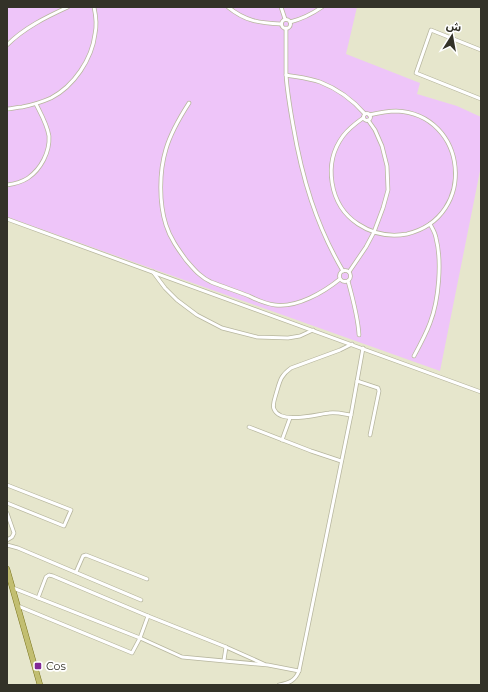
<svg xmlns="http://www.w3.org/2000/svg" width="488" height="692" font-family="Montserrat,'Noto Sans Arabic',sans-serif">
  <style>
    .green { fill: #eec5f9 }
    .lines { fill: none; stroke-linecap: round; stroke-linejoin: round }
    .street-casing { stroke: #b7b69e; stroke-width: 4.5 }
    .primary-casing { stroke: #76701a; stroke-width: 6 }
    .street { stroke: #fff; stroke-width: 3 }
    .primary { stroke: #c2be71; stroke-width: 5 }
    .poi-dot { fill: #802895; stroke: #fff; stroke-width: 1.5 }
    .labels { text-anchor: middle; stroke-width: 3.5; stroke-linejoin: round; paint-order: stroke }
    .poi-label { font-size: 11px; fill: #333228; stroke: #fff; text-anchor: start }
  </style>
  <rect width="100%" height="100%" fill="#e6e6cc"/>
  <path class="green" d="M7,7H357L346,54L420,83L417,94L457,106L481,117V166L440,371L7,217Z"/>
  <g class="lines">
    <g class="street-casing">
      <g id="street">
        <path d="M228,7C245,21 259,23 281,24"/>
        <path d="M281,7L285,19"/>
        <circle cx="286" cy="24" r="4.5"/>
        <path d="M290,22C302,19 312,14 322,7"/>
        <path d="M286,28C286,43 286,58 286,74C287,91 290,108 293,125C302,178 316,225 343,271"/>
        <path d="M7,45C24,28 46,17 68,7"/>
        <path d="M481,50L431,30L416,73L481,99"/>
        <path d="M286,75C297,77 309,78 320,82C338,89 352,99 365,114"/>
        <path d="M189,103C180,117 171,132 166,149C159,172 159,203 166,225C170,238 178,249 186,260C194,269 200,277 211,282C224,287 236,291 249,296C257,300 266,304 275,305C297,308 324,292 340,279"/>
        <path d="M7,109C12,109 17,107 22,107C32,105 42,102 51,98C74,86 92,59 95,34C97,25 96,16 94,7"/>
        <circle cx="367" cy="117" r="3.5"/>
        <path d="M363,118C356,123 349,128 343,136C323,163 329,205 358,224C373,234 390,237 407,234C478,217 468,114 396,111C387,111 378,113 369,115"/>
        <path d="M7,185C14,184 22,182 28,178C41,169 50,152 49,136C47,124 41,114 36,104"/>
        <path d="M7,219L481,392"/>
        <circle cx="345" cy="276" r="5.5"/>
        <path d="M153,272L165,288L177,300L197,315L222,328L257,337L288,338L300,336L313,330"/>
        <path d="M349,272L366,247L374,232L383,208L388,190L387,166L382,146L375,130L368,120"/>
        <path d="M348,281C353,299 358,317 359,335"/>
        <path d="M414,356C420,345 426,334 430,323C439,300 442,261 436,238C435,232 432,228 430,224"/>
        <path d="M357,381L378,388L379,391L370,435"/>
        <path d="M351,415C344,414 337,412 329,413C318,414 280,425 274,409C272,405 275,398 276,394C280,381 280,376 291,368L340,350L352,344"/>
        <path d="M249,427L311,451L341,461"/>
        <path d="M282,440L290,418"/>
        <path d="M7,485L71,510L64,526L7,503"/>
        <path d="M7,513L14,533L12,537L7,540"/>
        <path d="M7,545L18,548L141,600"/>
        <path d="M76,572L83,556L86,555L147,579"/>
        <path d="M13,588L140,638L182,657L268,665L299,671"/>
        <path d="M18,606L132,653L140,638L148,616L53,576L49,575L46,577L38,598"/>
        <path d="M148,616L226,647L264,664"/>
        <path d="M224,660L226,647"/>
        <path d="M279,685C289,683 295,681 299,671L351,415L363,348"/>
      </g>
    </g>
    <g class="primary-casing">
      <path id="primary" d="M7,569L40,685"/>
    </g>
    <use href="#street" class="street"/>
    <use href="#primary" class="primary"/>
  </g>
  <rect class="poi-dot" x="34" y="662" width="8" height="8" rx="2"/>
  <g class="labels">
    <g class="poi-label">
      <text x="46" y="670">Cos</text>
    </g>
  </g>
  <rect width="488" height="692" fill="none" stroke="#333228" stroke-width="16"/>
  <g transform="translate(452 36) rotate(11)" stroke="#ffffff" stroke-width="3" paint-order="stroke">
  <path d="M0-3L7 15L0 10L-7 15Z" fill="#333228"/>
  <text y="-6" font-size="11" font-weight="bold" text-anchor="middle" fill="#333228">ش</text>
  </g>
</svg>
